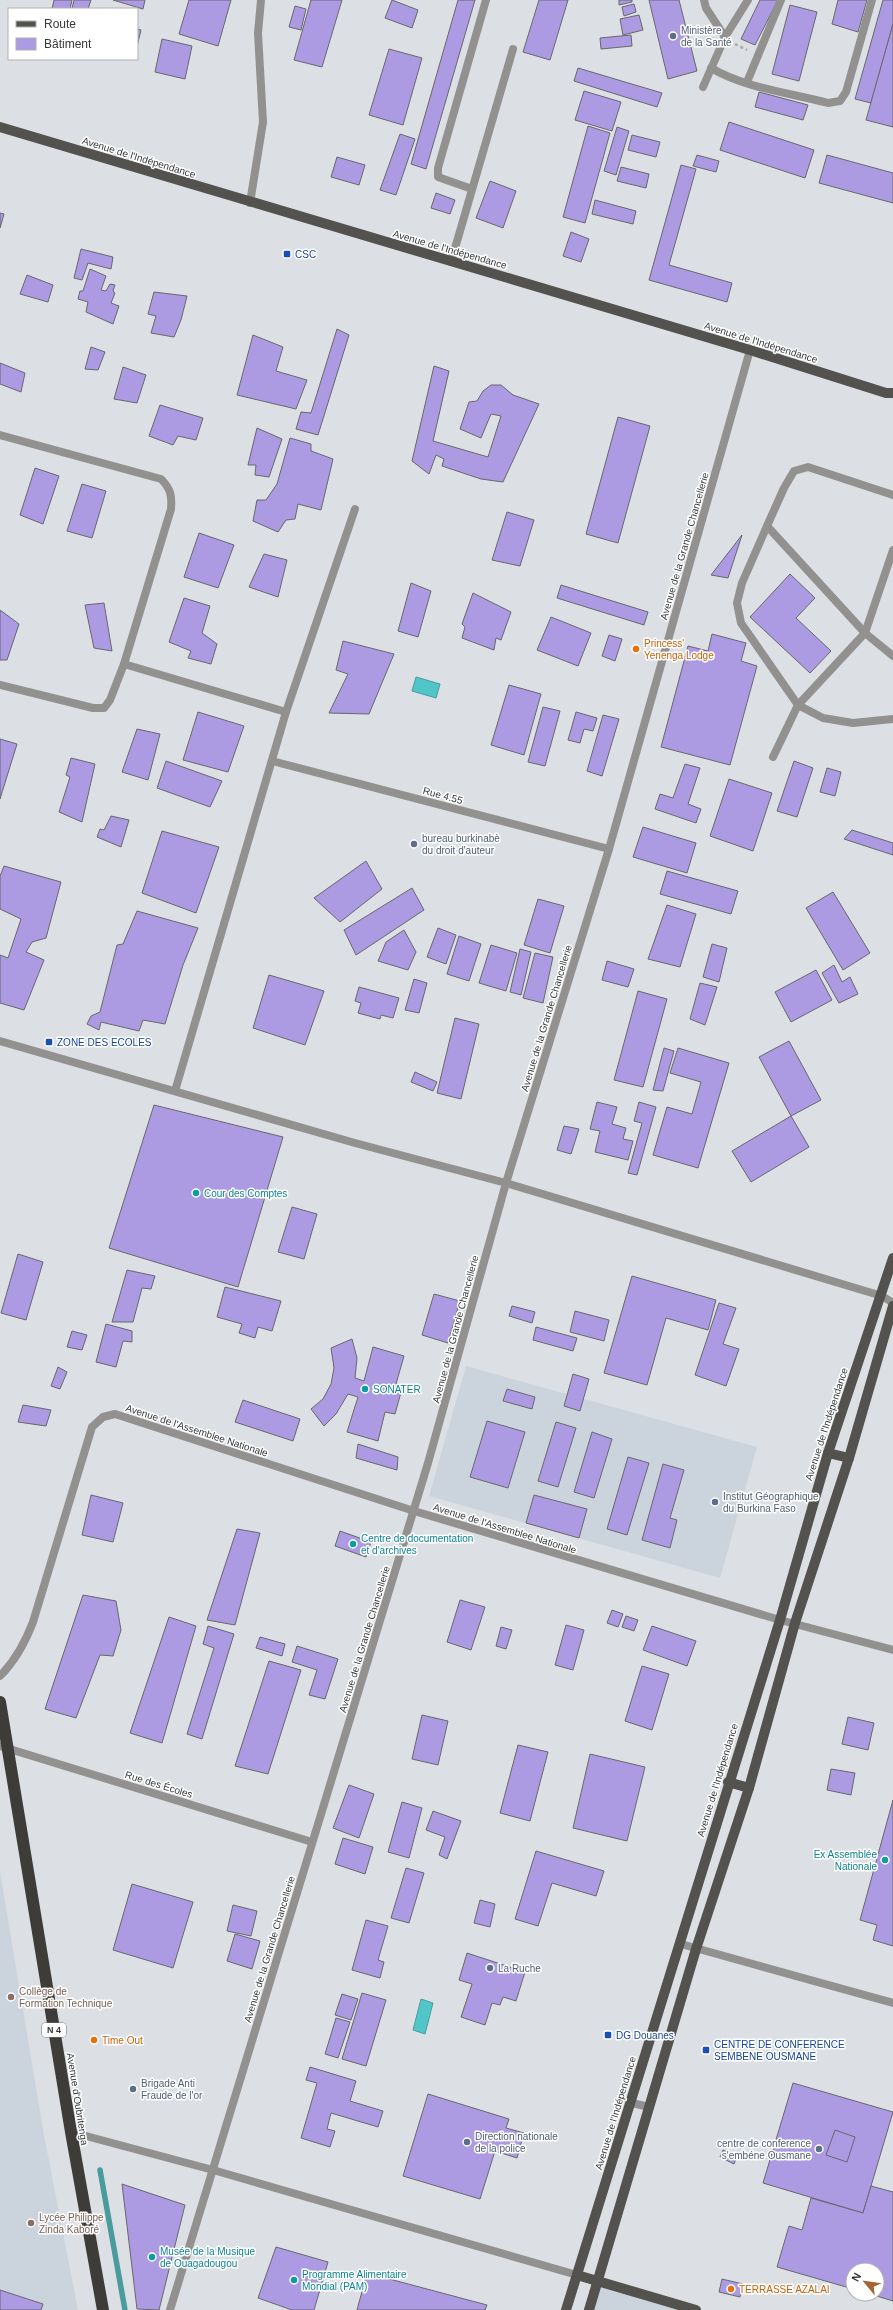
<svg xmlns="http://www.w3.org/2000/svg" width="893" height="2310" font-family="Helvetica,sans-serif">
  <style>
    .built { fill: #cbd4dd }
    .water { fill: #51c6c8; stroke: #499b9d }
    .lines { fill: none; stroke-linecap: round; stroke-linejoin: round }
    .stream { stroke: #499b9d; stroke-width: 5.5 }
    .building { fill: #ac9be3; stroke: #68676c }
    .path { stroke: #a6aaad; stroke-width: 2.5; stroke-dasharray: 3 3; stroke-linecap: butt }
    .lane { stroke: #92918f; stroke-width: 8 }
    .street { stroke: #92918f; stroke-width: 8 }
    .primary { stroke: #53524e; stroke-width: 10 }
    .highway { stroke: #3d3c38; stroke-width: 12 }
    .service-dot { fill: #5c6f8a; stroke: #fff; stroke-width: 1.5 }
    .transit-dot { fill: #1a4fb4; stroke: #fff; stroke-width: 1.5 }
    .food-dot { fill: #e8710a; stroke: #fff; stroke-width: 1.5 }
    .culture-dot { fill: #0f9aa8; stroke: #fff; stroke-width: 1.5 }
    .education-dot { fill: #8d6e63; stroke: #fff; stroke-width: 1.5 }
    .labels { text-anchor: middle; stroke-width: 3; stroke-linejoin: round; paint-order: stroke }
    .shield { fill: #fff; stroke: #727474; stroke-width: 1 }
    .shield-label { font-size: 9px; font-weight: bold; fill: #363839 }
    .service-label { font-size: 10px; fill: #4e5e75; stroke: #fff; text-anchor: start }
    .street-label { font-size: 10px; fill: #363839; stroke: #fff }
    .transit-label { font-size: 10px; fill: #164399; stroke: #fff; text-anchor: start }
    .food-label { font-size: 10px; fill: #c56008; stroke: #fff; text-anchor: start }
    .culture-label { font-size: 10px; fill: #0d838f; stroke: #fff; text-anchor: start }
    .education-label { font-size: 10px; fill: #785e54; stroke: #fff; text-anchor: start }
  </style>
  <rect width="100%" height="100%" fill="#dce0e4"/>
  <g class="built">
    <path d="M466,1366L757,1447L720,1578L429,1496Z"/>
    <path d="M0,1871L44,2135L78,2310H0Z"/>
    <path d="M597,2282L696,2310H589Z"/>
  </g>
  <g class="water">
    <path d="M416,677L440,684L436,698L412,691Z"/>
    <path d="M421,1999L433,2003L425,2034L413,2030Z"/>
  </g>
  <g class="lines">
    <path class="stream" d="M100,2170L125,2310"/>
  </g>
  <g class="building">
    <path d="M54,0H72L70,9H52Z"/>
    <path d="M74,0H91L88,9H72Z"/>
    <path d="M113,0H145L143,9Z"/>
    <path d="M189,0H231L218,46L179,34Z"/>
    <path d="M311,0H342L322,67L294,60Z"/>
    <path d="M392,0L418,10L412,28L385,18Z"/>
    <path d="M458,0H475L426,169L411,164Z"/>
    <path d="M539,0H568L550,60L523,52Z"/>
    <path d="M619,0H632V2L619,5Z"/>
    <path d="M649,0H679L697,71L668,79Z"/>
    <path d="M760,0H778L755,45L741,39Z"/>
    <path d="M838,0H867L858,32L832,24Z"/>
    <path d="M883,0H893V24L871,103L855,99Z"/>
    <path d="M634,4L636,12L624,16L622,7Z"/>
    <path d="M790,5L817,12L799,81L772,74Z"/>
    <path d="M295,6L306,9L301,30L289,27Z"/>
    <path d="M639,15L643,30L623,35L620,19Z"/>
    <path d="M893,24V127L866,120Z"/>
    <path d="M137,29L141,30L137,46Z"/>
    <path d="M631,35L632,46L601,49L600,38Z"/>
    <path d="M162,39L192,46L185,79L155,72Z"/>
    <path d="M389,49L422,58L403,125L369,115Z"/>
    <path d="M578,68L662,93L657,107L574,81Z"/>
    <path d="M584,91L621,102L612,131L575,120Z"/>
    <path d="M759,92L808,105L803,120L755,107Z"/>
    <path d="M729,122L814,150L805,178L720,150Z"/>
    <path d="M588,126L610,133L585,223L563,217Z"/>
    <path d="M617,127L629,131L616,175L604,171Z"/>
    <path d="M400,134L415,139L396,195L380,190Z"/>
    <path d="M632,135L660,142L656,157L628,150Z"/>
    <path d="M697,155L719,161L716,172L693,166Z"/>
    <path d="M827,155L893,173V203L819,183Z"/>
    <path d="M337,157L365,165L359,185L331,177Z"/>
    <path d="M681,165L696,169L669,265L732,283L727,302L649,280Z"/>
    <path d="M621,167L649,174L646,188L617,181Z"/>
    <path d="M490,181L516,191L503,228L476,218Z"/>
    <path d="M436,193L455,200L450,214L431,208Z"/>
    <path d="M595,200L636,211L633,224L592,214Z"/>
    <path d="M0,213L4,214L0,228Z"/>
    <path d="M571,232L589,239L581,262L563,256Z"/>
    <path d="M81,249L113,257L111,269L88,263L82,280L74,278Z"/>
    <path d="M90,269L106,276L101,290L106,291L110,284L115,285L113,291L115,293L111,303L119,306L113,324L86,312L88,302L78,299L80,291H83Z"/>
    <path d="M27,275L53,285L48,302L20,294Z"/>
    <path d="M154,292L187,296L181,320L174,337L151,333L156,316L148,314Z"/>
    <path d="M337,329L349,335L318,435L296,429L301,412L311,413Z"/>
    <path d="M253,335L283,347L276,371L307,380L296,409L237,395Z"/>
    <path d="M91,347L105,352L98,370L85,369Z"/>
    <path d="M0,363L25,373L21,392L0,384Z"/>
    <path d="M434,366L449,371L433,441L488,457L501,416L491,414L481,438L460,429L469,402L477,401L483,391L491,385H501L513,395L539,404L503,482L481,479L442,466L444,459L436,455L429,474L412,461Z"/>
    <path d="M123,367L146,375L137,403L114,399Z"/>
    <path d="M160,405L203,418L196,440L178,436L173,445L149,436Z"/>
    <path d="M618,417L650,426L618,543L586,534Z"/>
    <path d="M257,428L282,439L269,477L255,475L256,465H248Z"/>
    <path d="M290,438L311,444V451L333,459L321,510L298,504L295,519L286,520L278,532L253,521L257,500H266L277,484Z"/>
    <path d="M35,468L59,476L43,524L20,515Z"/>
    <path d="M82,484L106,491L92,538L67,531Z"/>
    <path d="M507,512L534,520L520,566L492,560Z"/>
    <path d="M199,533L234,545L218,588L184,577Z"/>
    <path d="M742,535L728,578L711,575Z"/>
    <path d="M264,554L287,560L278,597L249,587Z"/>
    <path d="M790,574L815,598L796,618L831,651L810,673L750,617Z"/>
    <path d="M411,583L431,591L418,637L398,631Z"/>
    <path d="M561,585L648,612L644,625L557,598Z"/>
    <path d="M473,593L511,612L501,640L496,638L494,650L462,638L465,627L462,624Z"/>
    <path d="M184,598L210,606L202,633L217,644L211,664L188,658L191,651L169,642Z"/>
    <path d="M104,603L112,651L94,648L85,605Z"/>
    <path d="M0,610L19,624L7,660H0Z"/>
    <path d="M551,617L591,633L578,666L537,650Z"/>
    <path d="M712,634L746,643L741,661L757,666L730,765L661,747L688,646L708,651Z"/>
    <path d="M609,635L622,639L615,661L602,656Z"/>
    <path d="M343,641L394,654L369,714L329,713L348,674L336,670Z"/>
    <path d="M509,685L541,694L524,755L491,745Z"/>
    <path d="M543,707L560,711L545,766L528,762Z"/>
    <path d="M198,712L244,726L228,772L183,760Z"/>
    <path d="M576,712L597,718L593,731L584,729L580,743L568,740Z"/>
    <path d="M603,715L619,719L602,776L587,771Z"/>
    <path d="M137,729L160,734L148,780L122,772Z"/>
    <path d="M0,739L17,744L0,799Z"/>
    <path d="M71,758L95,764L82,822L59,812L70,777L66,775Z"/>
    <path d="M166,761L222,781L210,807L157,788Z"/>
    <path d="M794,761L813,768L797,817L777,811Z"/>
    <path d="M685,764L700,768L688,804L701,809L696,823L655,809L660,794L673,798Z"/>
    <path d="M827,768L841,772L835,796L820,792Z"/>
    <path d="M729,779L772,793L753,851L710,836Z"/>
    <path d="M111,816L129,820L121,847L97,837L100,829L104,830Z"/>
    <path d="M643,827L696,843L687,873L633,857Z"/>
    <path d="M852,830L893,843V855L844,839Z"/>
    <path d="M162,831L219,847L196,913L142,893Z"/>
    <path d="M366,861L382,889L340,922L314,898Z"/>
    <path d="M4,866L61,882L46,938L32,942L26,952L44,960L24,1010L0,1003V955L8,958L21,919L0,909V876Z"/>
    <path d="M667,871L738,891L731,914L660,894Z"/>
    <path d="M412,888L424,910L356,955L344,930Z"/>
    <path d="M833,892L870,953L843,970L806,908Z"/>
    <path d="M538,899L564,906L550,953L524,945Z"/>
    <path d="M667,905L696,914L680,967L648,959Z"/>
    <path d="M137,911L198,928L183,965L165,1024L143,1020L139,1031L101,1022L99,1030L87,1024L91,1016L100,1012L117,945L123,944Z"/>
    <path d="M438,928L456,935L446,964L427,957Z"/>
    <path d="M404,930L416,952L408,970L378,961L386,942Z"/>
    <path d="M459,936L481,944L469,981L447,974Z"/>
    <path d="M712,944L727,948L719,982L703,977Z"/>
    <path d="M491,945L517,953L506,991L479,983Z"/>
    <path d="M520,949L531,952L521,995L510,992Z"/>
    <path d="M535,953L553,957L543,1003L523,998Z"/>
    <path d="M607,961L634,969L628,987L602,980Z"/>
    <path d="M834,965L842,982L850,977L858,994L839,1003L822,973Z"/>
    <path d="M816,970L832,1000L791,1022L775,992Z"/>
    <path d="M269,975L324,991L305,1045L253,1028Z"/>
    <path d="M414,979L427,983L419,1013L405,1010Z"/>
    <path d="M700,983L717,987L705,1025L690,1019Z"/>
    <path d="M359,987L399,998L393,1018L381,1015L380,1019L358,1013L361,1003L355,1001Z"/>
    <path d="M638,991L667,999L643,1087L614,1080Z"/>
    <path d="M455,1018L479,1024L461,1099L437,1093Z"/>
    <path d="M789,1041L821,1100L791,1116L759,1057Z"/>
    <path d="M664,1048L674,1051L663,1091L653,1090Z"/>
    <path d="M678,1048L729,1063L698,1168L653,1155L667,1107L692,1114L701,1082L670,1073Z"/>
    <path d="M415,1072L437,1082L433,1091L411,1082Z"/>
    <path d="M597,1102L617,1107L612,1124L626,1128L623,1139L633,1141L628,1160L595,1152L600,1131L590,1129Z"/>
    <path d="M639,1102L656,1107L637,1175L628,1173L642,1123L634,1121Z"/>
    <path d="M154,1105L283,1137L238,1287L109,1248Z"/>
    <path d="M791,1116L809,1147L751,1182L732,1151Z"/>
    <path d="M564,1126L579,1129L571,1154L557,1150Z"/>
    <path d="M292,1207L317,1214L304,1259L278,1252Z"/>
    <path d="M18,1254L43,1262L26,1320L1,1313Z"/>
    <path d="M127,1270L155,1276L151,1289L142,1288L133,1322H112Z"/>
    <path d="M632,1276L716,1300L708,1330L666,1318L647,1385L604,1373Z"/>
    <path d="M225,1287L281,1301L272,1331L258,1327L255,1338L239,1333L242,1324L217,1317Z"/>
    <path d="M434,1294L460,1301L448,1343L422,1335Z"/>
    <path d="M719,1303L736,1308L723,1344L739,1349L726,1386L695,1375Z"/>
    <path d="M512,1306L535,1312L532,1323L509,1316Z"/>
    <path d="M575,1311L609,1320L604,1341L570,1332Z"/>
    <path d="M106,1324L132,1331V1342L123,1341L116,1367L96,1362Z"/>
    <path d="M536,1327L577,1338L573,1351L533,1340Z"/>
    <path d="M72,1331L87,1335L82,1350L67,1347Z"/>
    <path d="M352,1339L357,1358L355,1378L364,1381L373,1347L404,1356L396,1384L403,1385L395,1414L385,1412L378,1441L347,1432L358,1397L348,1394L336,1414L324,1426L311,1409L323,1399L331,1384L334,1368L331,1348Z"/>
    <path d="M58,1367L67,1372L60,1389L51,1386Z"/>
    <path d="M573,1374L589,1379L580,1411L564,1406Z"/>
    <path d="M507,1389L535,1397L532,1409L503,1401Z"/>
    <path d="M243,1400L300,1419L293,1441L235,1422Z"/>
    <path d="M23,1405L51,1410L46,1426L18,1422Z"/>
    <path d="M487,1421L525,1432L508,1488L470,1477Z"/>
    <path d="M556,1422L576,1428L558,1487L538,1481Z"/>
    <path d="M592,1432L612,1439L594,1498L574,1492Z"/>
    <path d="M358,1444L398,1457L397,1470L356,1458Z"/>
    <path d="M628,1457L649,1463L627,1535L607,1529Z"/>
    <path d="M663,1464L684,1470L670,1518L677,1520L670,1548L642,1540Z"/>
    <path d="M91,1495L123,1503L113,1542L82,1535Z"/>
    <path d="M534,1495L587,1509L579,1538L526,1523Z"/>
    <path d="M237,1529L260,1533L235,1625L207,1620Z"/>
    <path d="M340,1531L371,1542L366,1557L335,1546Z"/>
    <path d="M83,1595L116,1601L121,1630L113,1656L100,1655L76,1718L45,1709Z"/>
    <path d="M460,1600L485,1607L471,1650L447,1642Z"/>
    <path d="M612,1610L623,1614L618,1627L607,1623Z"/>
    <path d="M626,1616L638,1620L634,1631L622,1627Z"/>
    <path d="M169,1617L196,1626L162,1743L130,1733Z"/>
    <path d="M566,1625L584,1630L573,1670L555,1665Z"/>
    <path d="M208,1626L234,1634L202,1739L187,1734L214,1648L203,1644Z"/>
    <path d="M652,1626L696,1641L687,1666L643,1650Z"/>
    <path d="M501,1627L512,1630L506,1649L496,1646Z"/>
    <path d="M260,1637L285,1644L282,1656L256,1648Z"/>
    <path d="M297,1646L338,1659L325,1699L309,1695L317,1670L292,1662Z"/>
    <path d="M269,1661L301,1670L268,1774L235,1766Z"/>
    <path d="M642,1666L669,1674L652,1730L625,1721Z"/>
    <path d="M422,1715L448,1721L438,1765L412,1759Z"/>
    <path d="M848,1717L874,1723L868,1750L842,1744Z"/>
    <path d="M518,1745L548,1752L530,1821L500,1813Z"/>
    <path d="M590,1754L645,1767L627,1841L573,1828Z"/>
    <path d="M831,1769L855,1773L851,1795L827,1790Z"/>
    <path d="M349,1785L374,1794L359,1838L333,1828Z"/>
    <path d="M893,1800V1946L873,1940L877,1925L860,1920Z"/>
    <path d="M402,1802L422,1808L409,1858L388,1852Z"/>
    <path d="M433,1811L461,1821L447,1859L439,1855L445,1837L426,1830Z"/>
    <path d="M343,1838L373,1847L365,1874L335,1864Z"/>
    <path d="M536,1851L604,1871L596,1896L552,1883L538,1926L515,1919Z"/>
    <path d="M406,1868L424,1873L409,1923L391,1918Z"/>
    <path d="M132,1884L193,1902L173,1968L113,1950Z"/>
    <path d="M480,1900L495,1904L490,1927L474,1923Z"/>
    <path d="M233,1905L257,1911L251,1936L227,1931Z"/>
    <path d="M366,1920L388,1926L378,1960L384,1962L380,1978L352,1970Z"/>
    <path d="M235,1934L260,1941L252,1969L227,1961Z"/>
    <path d="M467,1953L525,1972L516,2001L503,1997L500,2005L492,2003L485,2025L461,2017L472,1984L459,1980Z"/>
    <path d="M362,1993L386,2000L366,2066L342,2059Z"/>
    <path d="M342,1994L358,1999L351,2020L335,2015Z"/>
    <path d="M336,2018L350,2022L338,2058L325,2054Z"/>
    <path d="M310,2067L356,2081L350,2101L383,2111L378,2127L331,2113L327,2129L335,2131L330,2147L301,2138L317,2083L306,2080Z"/>
    <path d="M793,2083L893,2112L863,2213L763,2183Z"/>
    <path d="M428,2094L509,2119L506,2128L524,2133L517,2158L495,2151L480,2199L403,2176Z"/>
    <path d="M835,2130L855,2137L847,2162L826,2155Z"/>
    <path d="M723,2150L737,2156L734,2164L720,2157Z"/>
    <path d="M122,2184L185,2205L159,2310L137,2309Z"/>
    <path d="M871,2186L893,2192V2301L870,2294H877V2270H853V2289L777,2267L789,2226L802,2230L811,2198L863,2213Z"/>
    <path d="M276,2247L328,2262L314,2310H292L258,2298Z"/>
    <path d="M367,2273L487,2305L485,2310H357Z"/>
    <path d="M722,2279L743,2284L740,2297L719,2292Z"/>
    <path d="M0,2290L43,2304L41,2310H0Z"/>
  </g>
  <g class="lines">
    <path class="path" d="M735,44L747,50"/>
    <g class="lane">
      <path d="M704,0L706,8L725,37"/>
      <path d="M711,68C745,88 790,93 828,103L840,101L846,92L872,0"/>
      <path d="M747,82L781,0"/>
      <path d="M703,87L725,37L748,0"/>
      <path d="M472,189L438,177V168L486,0"/>
      <path d="M250,203L263,122L258,33L261,0"/>
      <path d="M451,262L513,49"/>
      <path d="M893,495L808,467L794,471L784,488L767,526L865,633L893,656"/>
      <path d="M767,526L742,583L737,603L741,623L798,705L823,718L853,723L893,719"/>
      <path d="M773,757L798,705L865,633L893,550"/>
      <path d="M632,2103L649,2107"/>
    </g>
    <g class="street">
      <path d="M0,435L161,479C171,489 172,496 171,509L124,664"/>
      <path d="M0,685L93,708H104L110,700L124,664L286,712L175,1091"/>
      <path d="M286,712L355,509"/>
      <path d="M272,761L609,849"/>
      <path d="M0,1041L355,1143L506,1183L882,1296L893,1303"/>
      <path d="M0,1676C16,1660 25,1643 33,1622L92,1427L103,1417L115,1414L414,1511L780,1620L893,1650"/>
      <path d="M0,1746L312,1842"/>
      <path d="M681,1944L893,2003"/>
      <path d="M71,2132L213,2170L577,2275"/>
      <path d="M170,2310L428,1463L506,1183L609,849L750,350"/>
    </g>
    <g class="primary">
      <path d="M0,127L750,350L886,393H893"/>
      <path d="M828,1453L849,1458"/>
      <path d="M728,1782L749,1788"/>
      <path d="M577,2275L696,2310"/>
      <path d="M566,2310L780,1620L828,1453L893,1258"/>
      <path d="M589,2310L696,1949L749,1788L795,1623L849,1458L893,1306"/>
    </g>
    <path class="highway" d="M0,1702L71,2132L103,2310"/>
  </g>
  <g class="service-dot">
    <circle cx="673" cy="36" r="4"/>
    <circle cx="414" cy="844" r="4"/>
    <circle cx="715" cy="1502" r="4"/>
    <circle cx="490" cy="1968" r="4"/>
    <circle cx="133" cy="2089" r="4"/>
    <circle cx="467" cy="2142" r="4"/>
    <circle cx="819" cy="2149" r="4"/>
  </g>
  <g class="transit-dot">
    <rect x="283" y="250" width="8" height="8" rx="2"/>
    <rect x="45" y="1038" width="8" height="8" rx="2"/>
    <rect x="604" y="2031" width="8" height="8" rx="2"/>
    <rect x="702" y="2046" width="8" height="8" rx="2"/>
  </g>
  <g class="food-dot">
    <circle cx="636" cy="649" r="4"/>
    <circle cx="94" cy="2040" r="4"/>
    <circle cx="731" cy="2289" r="4"/>
  </g>
  <g class="culture-dot">
    <circle cx="196" cy="1193" r="4"/>
    <circle cx="365" cy="1389" r="4"/>
    <circle cx="353" cy="1544" r="4"/>
    <circle cx="885" cy="1860" r="4"/>
    <circle cx="152" cy="2257" r="4"/>
    <circle cx="294" cy="2280" r="4"/>
  </g>
  <g class="education-dot">
    <circle cx="11" cy="1997" r="4"/>
    <circle cx="31" cy="2223" r="4"/>
  </g>
  <g class="labels">
    <rect class="shield" x="42" y="2023" width="24" height="14" rx="3"/>
    <g class="shield-label">
      <text x="54" y="2033">N 4</text>
    </g>
    <g class="service-label">
      <text x="681" y="34">Ministère<tspan x="681" dy="12">de la Santé</tspan></text>
      <text x="422" y="842">bureau burkinabè<tspan x="422" dy="12">du droit d'auteur</tspan></text>
      <text x="723" y="1500">Institut Géographique<tspan x="723" dy="12">du Burkina Faso</tspan></text>
      <text x="498" y="1972">La Ruche</text>
      <text x="141" y="2087">Brigade Anti<tspan x="141" dy="12">Fraude de l'or</tspan></text>
      <text x="475" y="2140">Direction nationale<tspan x="475" dy="12">de la police</tspan></text>
      <text x="811" y="2147" text-anchor="end">centre de conference<tspan x="811" dy="12">s'embéne Ousmane</tspan></text>
    </g>
    <g class="street-label">
      <text transform="translate(139 157) rotate(17)" y="4">Avenue de l'Indépendance</text>
      <text transform="translate(450 249) rotate(16)" y="4">Avenue de l'Indépendance</text>
      <text transform="translate(761 342) rotate(17)" y="4">Avenue de l'Indépendance</text>
      <text transform="translate(684 546) rotate(-74)" y="4">Avenue de la Grande Chancellerie</text>
      <text transform="translate(443 795) rotate(15)" y="4">Rue 4.55</text>
      <text transform="translate(546 1018) rotate(-73)" y="4">Avenue de la Grande Chancellerie</text>
      <text transform="translate(455 1329) rotate(-75)" y="4">Avenue de la Grande Chancellerie</text>
      <text transform="translate(826 1424) rotate(-72)" y="4">Avenue de l'Indépendance</text>
      <text transform="translate(197 1430) rotate(18)" y="4">Avenue de l'Assemblee Nationale</text>
      <text transform="translate(505 1528) rotate(17)" y="4">Avenue de l'Assemblee Nationale</text>
      <text transform="translate(364 1639) rotate(-73)" y="4">Avenue de la Grande Chancellerie</text>
      <text transform="translate(717 1780) rotate(-73)" y="4">Avenue de l'Indépendance</text>
      <text transform="translate(159 1784) rotate(17)" y="4">Rue des Écoles</text>
      <text transform="translate(269 1949) rotate(-73)" y="4">Avenue de la Grande Chancellerie</text>
      <text transform="translate(78 2099) rotate(81)" y="4">Avenue d'Oubritenga</text>
      <text transform="translate(615 2113) rotate(-73)" y="4">Avenue de l'Indépendance</text>
    </g>
    <g class="transit-label">
      <text x="295" y="258">CSC</text>
      <text x="57" y="1046">ZONE DES ECOLES</text>
      <text x="616" y="2039">DG Douanes</text>
      <text x="714" y="2048">CENTRE DE CONFERENCE<tspan x="714" dy="12">SEMBENE OUSMANE</tspan></text>
    </g>
    <g class="food-label">
      <text x="644" y="647">Princess'<tspan x="644" dy="12">Yenenga Lodge</tspan></text>
      <text x="102" y="2044">Time Out</text>
      <text x="739" y="2293">TERRASSE AZALAI</text>
    </g>
    <g class="culture-label">
      <text x="204" y="1197">Cour des Comptes</text>
      <text x="373" y="1393">SONATER</text>
      <text x="361" y="1542">Centre de documentation<tspan x="361" dy="12">et d'archives</tspan></text>
      <text x="877" y="1858" text-anchor="end">Ex Assemblée<tspan x="877" dy="12">Nationale</tspan></text>
      <text x="160" y="2255">Musée de la Musique<tspan x="160" dy="12">de Ouagadougou</tspan></text>
      <text x="302" y="2278">Programme Alimentaire<tspan x="302" dy="12">Mondial (PAM)</tspan></text>
    </g>
    <g class="education-label">
      <text x="19" y="1995">Collège de<tspan x="19" dy="12">Formation Technique</tspan></text>
      <text x="39" y="2221">Lycée Philippe<tspan x="39" dy="12">Zinda Kaboré</tspan></text>
    </g>
  </g>
  <rect x="8" y="8" width="130" height="52" fill="#ffffff" stroke="#afafb0"/>
  <rect x="16" y="21" width="20" height="6" fill="#53524e" stroke="#afafb0"/>
  <text x="44" y="28" font-size="12" fill="#363839">Route</text>
  <rect x="16" y="38" width="20" height="12" fill="#ac9be3" stroke="#afafb0"/>
  <text x="44" y="48" font-size="12" fill="#363839">Bâtiment</text>
  <g transform="translate(865 2282) rotate(299)"><circle r="19" fill="#ffffff" stroke="#afafb0"/>
  <path d="M0-3L7 15L0 10L-7 15Z" fill="#a66332"/>
  <text y="-6" font-size="11" font-weight="bold" text-anchor="middle" fill="#363839">N</text>
  </g>
</svg>
